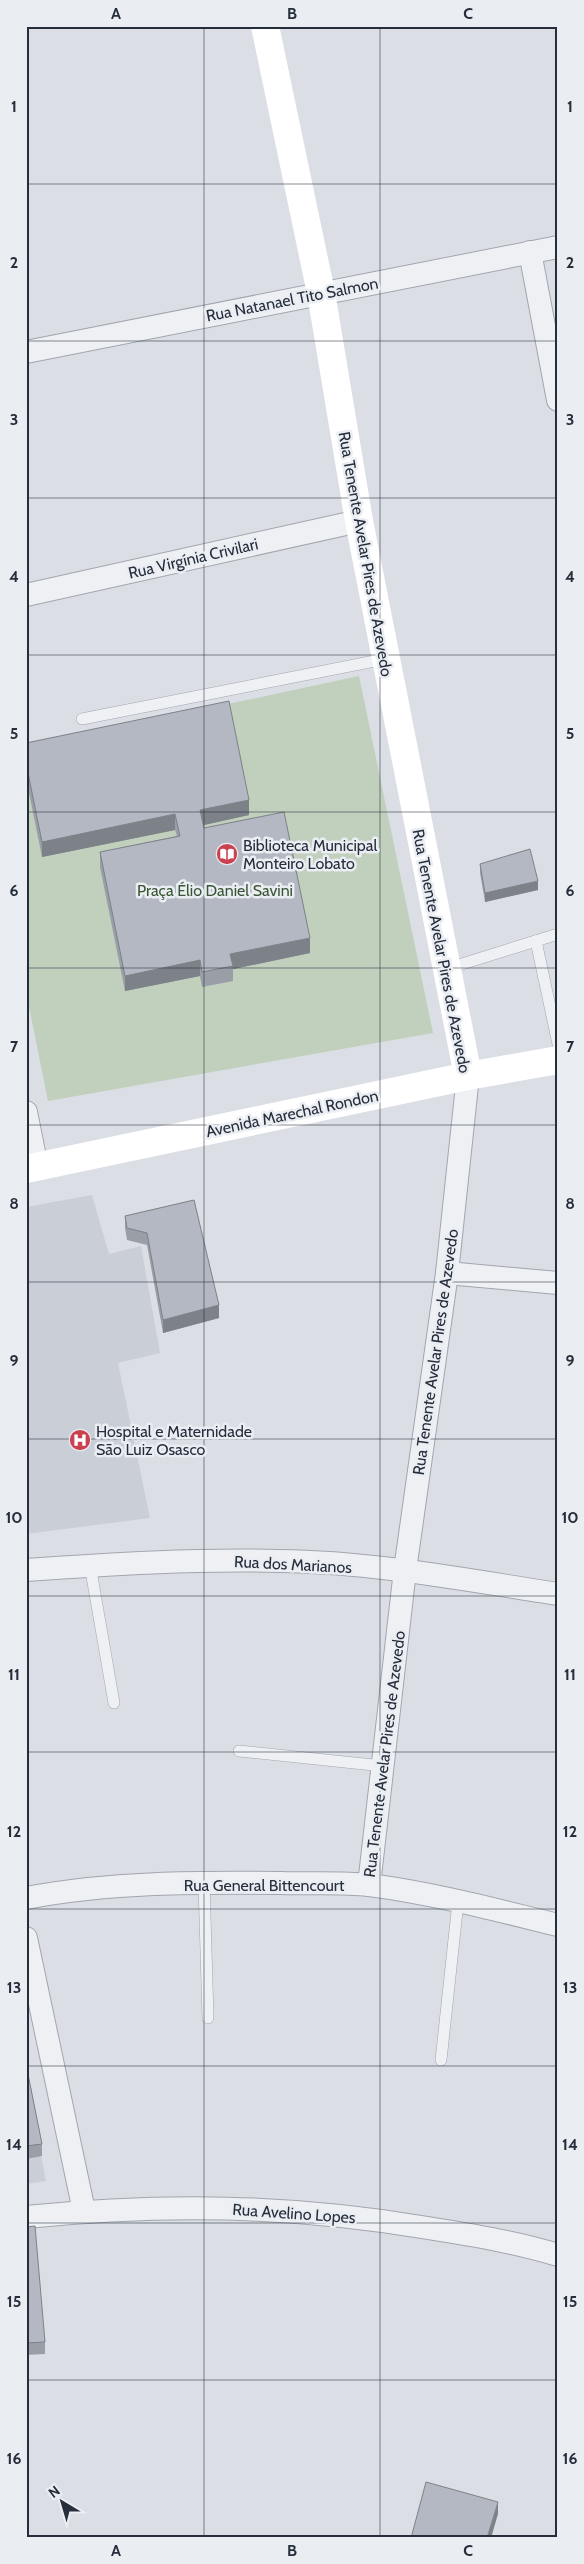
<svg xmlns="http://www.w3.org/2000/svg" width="584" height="2564" font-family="Cabin,sans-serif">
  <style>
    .built { fill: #caced7 }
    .green { fill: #c1cfbd }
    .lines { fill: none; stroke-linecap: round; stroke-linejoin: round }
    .lane-casing { stroke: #a1a6af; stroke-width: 12 }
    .street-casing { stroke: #a1a6af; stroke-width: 24 }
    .lane { stroke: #eef0f4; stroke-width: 11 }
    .street { stroke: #eef0f4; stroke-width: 22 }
    .secondary { stroke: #fff; stroke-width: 28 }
    .wall { fill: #9a9ea7 }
    .shaded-wall { fill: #7d8188 }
    .building { fill: #b3b8c2; stroke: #7d8188 }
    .grid { fill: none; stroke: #262d3b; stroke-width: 1; stroke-opacity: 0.55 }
    .labels { text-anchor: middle; stroke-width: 5; stroke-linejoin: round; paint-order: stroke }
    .street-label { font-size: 16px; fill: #262d3b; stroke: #eaeef3 }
    .poi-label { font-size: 16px; fill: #262d3b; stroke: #eaeef3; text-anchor: start }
    .park-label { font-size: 16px; fill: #395634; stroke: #eaeef3 }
    .neatline { fill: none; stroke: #262d3b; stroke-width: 2 }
    .grid-label { font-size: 16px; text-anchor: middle; font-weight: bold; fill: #262d3b }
  </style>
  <rect width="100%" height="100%" fill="#dbdfe5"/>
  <g class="built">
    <path d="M92,1195L109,1254L141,1246L160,1353L118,1363L150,1518L26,1534V1207Z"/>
    <path d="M26,2077L46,2181L26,2184Z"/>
  </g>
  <path class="green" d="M359,676L433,1033L48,1101L26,992V747Z"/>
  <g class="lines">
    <g class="lane-casing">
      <g id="lane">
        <path d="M82,719L385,659"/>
        <path d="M536,941L558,1044"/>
        <path d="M446,969L558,934"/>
        <path d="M90,1565L114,1703"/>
        <path d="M239,1751L383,1766"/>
        <path d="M204,1883L208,2018"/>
        <path d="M441,2060L458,1902"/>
      </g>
    </g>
    <g class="street-casing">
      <g id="street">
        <path d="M530,252L558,400"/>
        <path d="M26,352L558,247"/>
        <path d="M26,595L359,521"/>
        <path d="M26,1112L37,1167"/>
        <path d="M447,1273L558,1283"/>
        <path d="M26,1570C111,1564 195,1559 280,1561C373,1562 466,1580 558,1594"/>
        <path d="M369,1885L405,1570L447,1273L468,1076"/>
        <path d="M26,1898C110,1882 198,1882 282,1883C311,1884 341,1882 369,1885C432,1893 496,1910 558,1925"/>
        <path d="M26,1938L84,2211"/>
        <path d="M26,2217C164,2203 291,2205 428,2228C472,2235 515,2242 558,2255"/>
      </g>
    </g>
    <use href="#lane" class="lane"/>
    <use href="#street" class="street"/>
    <g class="secondary">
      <path d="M265,26L321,293L359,521L468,1076"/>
      <path d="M26,1169L468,1076L558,1060"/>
    </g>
  </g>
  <g class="wall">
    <path d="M26,743L249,815L203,825L204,828L310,953L233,969V981L202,987L200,976L125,991L100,867V852L177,836L175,830L42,857L26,778Z"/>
    <path d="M480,864L538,890L485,902L480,873Z"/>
    <path d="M194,1200L219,1318L163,1333L147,1245L127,1240L125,1228V1216Z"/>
    <path d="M26,2064L42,2144V2156L26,2159Z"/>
    <path d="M26,2227L45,2342V2354L26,2355Z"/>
  </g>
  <g class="shaded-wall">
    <path d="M249,800V815L200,826V810Z"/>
    <path d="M175,814V830L42,857V842Z"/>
    <path d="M538,881V890L485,902V893Z"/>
    <path d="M310,938V953L233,969L230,954Z"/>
    <path d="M200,960V976L125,991V976Z"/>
    <path d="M219,1305V1318L163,1333V1320Z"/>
    <path d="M498,2502V2514L491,2538H487Z"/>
  </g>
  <g class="building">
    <path d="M229,701L249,800L200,810L204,828L284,812L310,938L230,954L233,966L202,972L200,960L125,976L100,852L180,836L175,814L42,842L26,763V743Z"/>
    <path d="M530,849L538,881L485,893L480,864Z"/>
    <path d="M194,1200L219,1305L163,1320L147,1233L127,1228L125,1216Z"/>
    <path d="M26,2064L42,2144L26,2146Z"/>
    <path d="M35,2226L45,2342L26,2343V2227Z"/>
    <path d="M426,2482L498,2502L487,2538H411Z"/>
  </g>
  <path class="grid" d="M204,26V2538M380,26V2538M26,184H558M26,341H558M26,498H558M26,655H558M26,812H558M26,968H558M26,1125H558M26,1282H558M26,1439H558M26,1596H558M26,1752H558M26,1909H558M26,2066H558M26,2223H558M26,2380H558"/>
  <defs>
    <g id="library-disc" transform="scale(1.125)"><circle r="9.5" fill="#ca4150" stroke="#eaeef3"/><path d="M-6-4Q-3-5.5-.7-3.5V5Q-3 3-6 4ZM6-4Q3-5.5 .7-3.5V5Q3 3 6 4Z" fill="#fff"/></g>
    <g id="hospital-disc" transform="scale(1.125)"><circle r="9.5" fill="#ca4150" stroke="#eaeef3"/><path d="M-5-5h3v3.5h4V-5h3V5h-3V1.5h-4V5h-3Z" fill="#fff"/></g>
  </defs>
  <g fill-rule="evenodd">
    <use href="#library-disc" x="227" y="854"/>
    <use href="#hospital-disc" x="80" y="1440"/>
  </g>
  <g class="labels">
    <g class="street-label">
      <text transform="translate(292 299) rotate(-11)" y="6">Rua Natanael Tito Salmon</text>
      <text transform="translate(366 554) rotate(80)" y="6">Rua Tenente Avelar Pires de Azevedo</text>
      <text transform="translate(193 558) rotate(-13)" y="6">Rua Virgínia Crivilari</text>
      <text transform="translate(442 951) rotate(79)" y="6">Rua Tenente Avelar Pires de Azevedo</text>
      <text transform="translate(292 1113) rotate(-12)" y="6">Avenida Marechal Rondon</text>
      <text transform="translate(435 1352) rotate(-82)" y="6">Rua Tenente Avelar Pires de Azevedo</text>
      <text transform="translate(293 1564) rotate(3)" y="6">Rua dos Marianos</text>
      <text transform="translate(384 1754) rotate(-83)" y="6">Rua Tenente Avelar Pires de Azevedo</text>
      <text x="264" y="1891">Rua General Bittencourt</text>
      <text transform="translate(294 2213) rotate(4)" y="6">Rua Avelino Lopes</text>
    </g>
    <g class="poi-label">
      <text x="243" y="851">Biblioteca Municipal<tspan x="243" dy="18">Monteiro Lobato</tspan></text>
      <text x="96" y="1437">Hospital e Maternidade<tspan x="96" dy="18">São Luiz Osasco</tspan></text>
    </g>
    <g class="park-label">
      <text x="215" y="896">Praça Élio Daniel Savini</text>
    </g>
  </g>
  <rect width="584" height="2564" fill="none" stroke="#eaeef3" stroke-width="55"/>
  <g transform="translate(62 2502) rotate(322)" stroke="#eaeef3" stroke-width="4" paint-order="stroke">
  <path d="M0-4L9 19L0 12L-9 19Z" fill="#262d3b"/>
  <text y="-8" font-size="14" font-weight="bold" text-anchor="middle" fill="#262d3b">N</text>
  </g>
  <rect x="28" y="28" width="528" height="2508" class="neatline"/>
  <g class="grid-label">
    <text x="116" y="19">A</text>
    <text x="292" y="19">B</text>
    <text x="468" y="19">C</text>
    <text x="14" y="112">1</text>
    <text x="570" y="112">1</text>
    <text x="14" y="268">2</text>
    <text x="570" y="268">2</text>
    <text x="14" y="425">3</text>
    <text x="570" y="425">3</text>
    <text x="14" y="582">4</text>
    <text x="570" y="582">4</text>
    <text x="14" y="739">5</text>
    <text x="570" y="739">5</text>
    <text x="14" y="896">6</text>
    <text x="570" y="896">6</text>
    <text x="14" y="1052">7</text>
    <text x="570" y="1052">7</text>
    <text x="14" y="1209">8</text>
    <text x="570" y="1209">8</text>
    <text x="14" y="1366">9</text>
    <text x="570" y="1366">9</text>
    <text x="14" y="1523">10</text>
    <text x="570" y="1523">10</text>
    <text x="14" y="1680">11</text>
    <text x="570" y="1680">11</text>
    <text x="14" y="1837">12</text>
    <text x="570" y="1837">12</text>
    <text x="14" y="1993">13</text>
    <text x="570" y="1993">13</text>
    <text x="14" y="2150">14</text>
    <text x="570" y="2150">14</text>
    <text x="14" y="2307">15</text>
    <text x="570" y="2307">15</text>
    <text x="14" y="2464">16</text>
    <text x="570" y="2464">16</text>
    <text x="116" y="2556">A</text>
    <text x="292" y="2556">B</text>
    <text x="468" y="2556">C</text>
  </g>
</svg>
